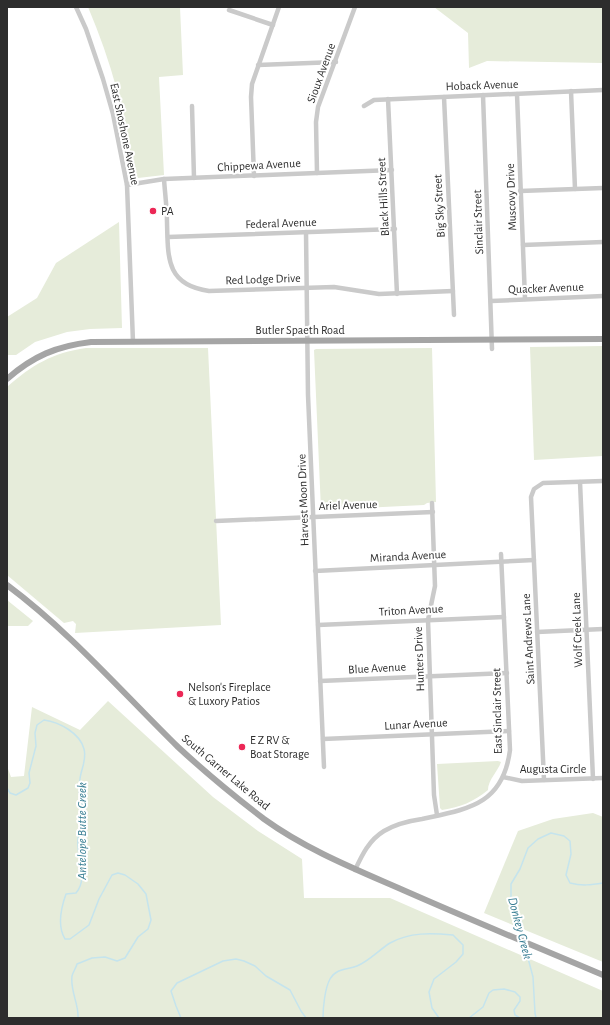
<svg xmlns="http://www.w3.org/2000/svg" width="610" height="1025" font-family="'Alegreya Sans',sans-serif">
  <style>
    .green { fill: #e6ecda }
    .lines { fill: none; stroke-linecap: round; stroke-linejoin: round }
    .stream { stroke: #c5e4ed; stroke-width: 1.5 }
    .minor { stroke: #cacaca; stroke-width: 4.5 }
    .major { stroke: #a5a5a5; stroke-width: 6 }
    .poi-dot { fill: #ec2756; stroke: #fff; stroke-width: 1.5 }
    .labels { text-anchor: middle; stroke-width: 4; stroke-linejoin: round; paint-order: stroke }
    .street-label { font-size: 12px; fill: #2d2d2d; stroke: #fff }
    .poi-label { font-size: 12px; fill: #2d2d2d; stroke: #fff; text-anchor: start }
    .water-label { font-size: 13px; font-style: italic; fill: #387e93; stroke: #fff }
  </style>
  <rect width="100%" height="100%" fill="#fff"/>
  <g class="green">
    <path d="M88,7H180L183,75L159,77L164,175L138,178L134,177C127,118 111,61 88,7Z"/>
    <path d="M434,7H603V63L487,61L469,68L468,33Z"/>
    <path d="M119,222L122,328L90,329L67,332L35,342L16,355H7V317L37,298L56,263Z"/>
    <path d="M603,346V456L534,460L530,347Z"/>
    <path d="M86,348H208L221,625L75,633L76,624L73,621L64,623L7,575V387C32,365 52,353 86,348Z"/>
    <path d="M432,348L436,502L427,503L424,505L321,510L314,350L316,349Z"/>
    <path d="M7,600L33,621L28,626H7Z"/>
    <path d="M108,701L213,797L258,831L302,859L304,898H390L603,991V1018H7V766L11,777L24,776L32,707L80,730Z"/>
    <path d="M498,761L501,762C498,771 488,780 488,790C473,802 461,807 442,810L440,808L437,764Z"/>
    <path d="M593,813L603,817V962L484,913L518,831L553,819Z"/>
  </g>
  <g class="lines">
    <g class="stream">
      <path d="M7,788L10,793L16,795L28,788L30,783L29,773L36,746L35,733L37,725L44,720C59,722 80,733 84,749C87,760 81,769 80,779C79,785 79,792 80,797C81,801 83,805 83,809C85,820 79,829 78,839C76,857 89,878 76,893L66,894C61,908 57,926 65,939H70L89,925L99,899L112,875L118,873L125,875L138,884L146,894L151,920L148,929L138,937L125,958L117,961L105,957L92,958L77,964C76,968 73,972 72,976C70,991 79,1004 78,1018"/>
      <path d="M524,940L521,919L511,900V884L520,869L528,848L538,839L551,833L564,836L570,841L571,854L566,875L570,883C582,886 591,885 603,883"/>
      <path d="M524,943L533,977L535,1013L536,1018"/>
      <path d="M181,1018L176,1006L171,991L177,983L223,961L236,959L244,961L255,966L266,976L290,990L301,1011L306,1018"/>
      <path d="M323,1018C323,1007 325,988 330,979C336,968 347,970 357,966C369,961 379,950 390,943C410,932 431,933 453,935L463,945V954L456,962L434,979L429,992L432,1008L439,1018"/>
      <path d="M469,1018L483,1007L489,993L493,990L504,989L515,992L520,997V1001L514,1010L515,1015L520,1018"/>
    </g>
    <g class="minor">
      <path d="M76,7L86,29L103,79L113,114L127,185L133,342"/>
      <path d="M229,10L273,25"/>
      <path d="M258,65L336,62"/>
      <path d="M571,91L575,189"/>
      <path d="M517,94L525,299"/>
      <path d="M483,95L492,349"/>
      <path d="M444,97L454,315"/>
      <path d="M388,99L397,294"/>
      <path d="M192,106L194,178"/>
      <path d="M364,106L374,100L603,90"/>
      <path d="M317,173L316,122L318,107L355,7"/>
      <path d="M254,176L251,97L252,84L279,7"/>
      <path d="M164,179C165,194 167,208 167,222C168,258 166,285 209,291L334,287L379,294L453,291"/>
      <path d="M127,185L164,179L392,170"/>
      <path d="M520,191L603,188"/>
      <path d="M306,232L308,395L324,767"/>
      <path d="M168,237L395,229"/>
      <path d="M523,245L603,242"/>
      <path d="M491,301L603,296"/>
      <path d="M580,482L593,779"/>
      <path d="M432,503L435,586L428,620L434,795L437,815"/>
      <path d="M216,521L433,512"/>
      <path d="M315,571L534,560"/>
      <path d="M318,625L504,617"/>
      <path d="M537,632L603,629"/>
      <path d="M320,681L507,673"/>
      <path d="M323,739L509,731"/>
      <path d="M503,777L522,781L603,778"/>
      <path d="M544,780L531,497L534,489L543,483L603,481"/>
      <path d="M355,870C362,855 369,840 384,831C396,824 408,821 422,819C468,809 503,805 510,750L501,554"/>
    </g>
    <g class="major">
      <path d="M7,379C33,356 57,346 91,342L603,339"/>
      <path d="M7,585C70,632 122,692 178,747C206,773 234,796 264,819C307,850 355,869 403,890C469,919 536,947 603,975"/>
    </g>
  </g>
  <g class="poi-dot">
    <circle cx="153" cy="211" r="4"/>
    <circle cx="180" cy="694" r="4"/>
    <circle cx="242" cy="747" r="4"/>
  </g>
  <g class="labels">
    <g class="street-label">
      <text transform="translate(321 73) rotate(-70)" y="4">Sioux Avenue</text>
      <text transform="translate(482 85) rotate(-2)" y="4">Hoback Avenue</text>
      <text transform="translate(125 134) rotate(78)" y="4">East Shoshone Avenue</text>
      <text transform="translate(259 165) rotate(-3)" y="4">Chippewa Avenue</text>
      <text transform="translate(383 197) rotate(-93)" y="4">Black Hills Street</text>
      <text transform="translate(511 197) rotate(-92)" y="4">Muscovy Drive</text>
      <text transform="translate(439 206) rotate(-93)" y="4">Big Sky Street</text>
      <text transform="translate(478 222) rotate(-92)" y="4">Sinclair Street</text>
      <text transform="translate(281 223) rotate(-2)" y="4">Federal Avenue</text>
      <text transform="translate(263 279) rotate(-2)" y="4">Red Lodge Drive</text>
      <text transform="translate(546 288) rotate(-2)" y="4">Quacker Avenue</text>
      <text x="300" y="334">Butler Spaeth Road</text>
      <text transform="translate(303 500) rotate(-92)" y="4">Harvest Moon Drive</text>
      <text transform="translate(348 505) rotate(-2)" y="4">Ariel Avenue</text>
      <text transform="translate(408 556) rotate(-3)" y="4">Miranda Avenue</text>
      <text transform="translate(411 610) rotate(-3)" y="4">Triton Avenue</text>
      <text transform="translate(577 630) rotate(-92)" y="4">Wolf Creek Lane</text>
      <text transform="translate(528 639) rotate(-93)" y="4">Saint Andrews Lane</text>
      <text transform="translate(419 659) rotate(-92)" y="4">Hunters Drive</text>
      <text transform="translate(377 668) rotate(-3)" y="4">Blue Avenue</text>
      <text transform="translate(497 711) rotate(-91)" y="4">East Sinclair Street</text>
      <text transform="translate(416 724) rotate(-3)" y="4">Lunar Avenue</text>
      <text x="553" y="773">Augusta Circle</text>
      <text transform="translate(226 772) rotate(40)" y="4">South Garner Lake Road</text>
    </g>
    <g class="poi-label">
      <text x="161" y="215">PA</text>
      <text x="188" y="691">Nelson's Fireplace<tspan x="188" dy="14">&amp; Luxory Patios</tspan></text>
      <text x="250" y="744">E Z RV &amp;<tspan x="250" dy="14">Boat Storage</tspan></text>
    </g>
    <g class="water-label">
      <text transform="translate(81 831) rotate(-90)" y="5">Antelope Butte Creek</text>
      <text transform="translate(521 928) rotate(75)" y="5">Donkey Creek</text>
    </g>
  </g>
  <rect width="610" height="1025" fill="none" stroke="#2d2d2d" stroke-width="16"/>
</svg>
